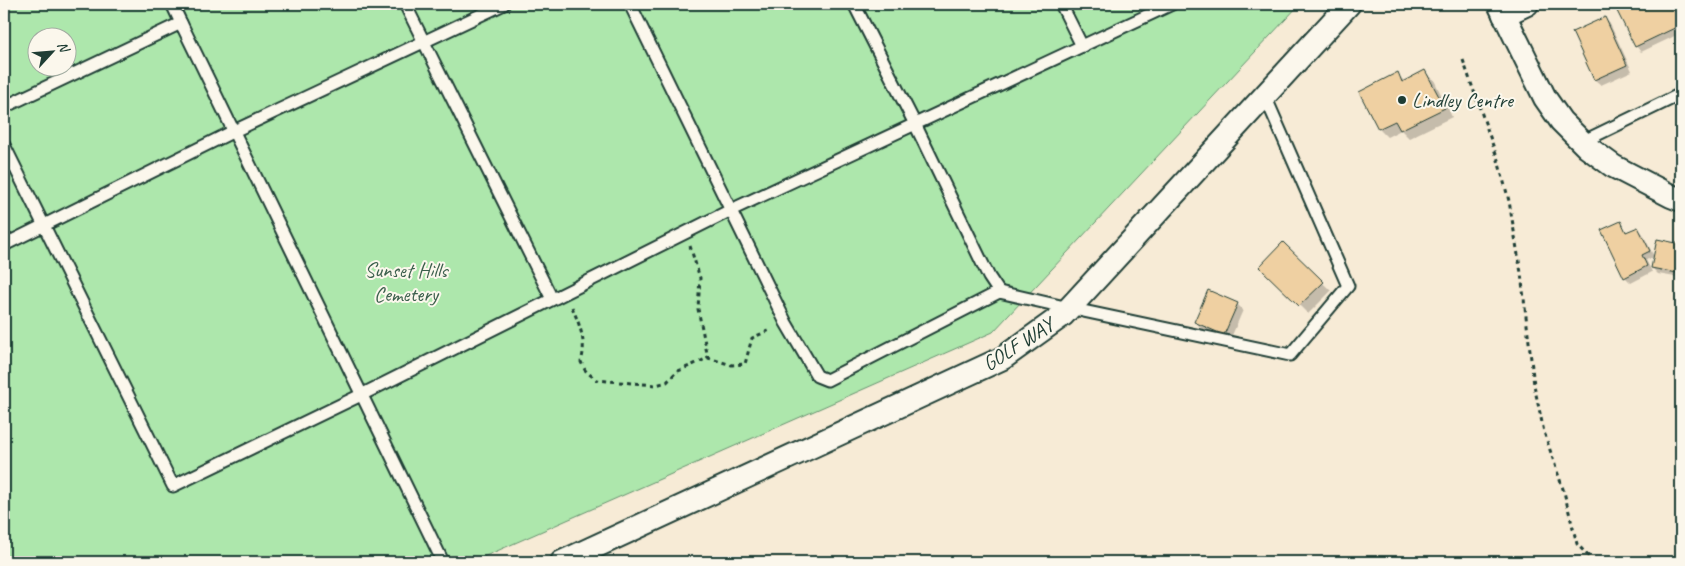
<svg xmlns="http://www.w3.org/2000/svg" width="1685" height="566" font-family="Caveat,sans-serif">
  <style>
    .green { fill: #ade7ac; stroke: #669270; fill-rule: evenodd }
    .shadow { fill: #0003 }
    .building { fill: #efd0a2; stroke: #1f3d34 }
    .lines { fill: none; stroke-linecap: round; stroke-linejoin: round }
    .service-casing { stroke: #1f3d34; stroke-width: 15 }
    .minor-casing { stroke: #1f3d34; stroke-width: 26 }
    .path { stroke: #1f3d34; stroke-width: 3; stroke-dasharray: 4 4; stroke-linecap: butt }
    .service { stroke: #fbf7ec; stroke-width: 11 }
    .minor { stroke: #fbf7ec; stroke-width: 22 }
    .poi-dot { fill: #1f3d34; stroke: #fbf7ec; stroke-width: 2 }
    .labels { text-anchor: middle; stroke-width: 4; stroke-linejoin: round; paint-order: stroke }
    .poi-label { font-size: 21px; fill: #1f3d34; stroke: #fbf7ec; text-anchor: start }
    .park-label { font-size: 21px; fill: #3b5f4c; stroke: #fbf7ec }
    .street-label { font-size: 21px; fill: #1f3d34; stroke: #fbf7ec }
  </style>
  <rect width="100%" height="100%" fill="#f7ebd6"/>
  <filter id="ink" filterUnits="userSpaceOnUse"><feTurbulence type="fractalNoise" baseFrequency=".02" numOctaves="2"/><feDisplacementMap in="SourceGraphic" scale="10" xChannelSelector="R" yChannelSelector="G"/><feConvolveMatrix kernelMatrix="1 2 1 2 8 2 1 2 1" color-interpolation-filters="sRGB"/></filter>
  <g filter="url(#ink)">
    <path class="green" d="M4,4H1300L993,332L472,562H4ZM38,38H68V68H38Z"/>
    <g class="shadow">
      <path d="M1636,4H1679L1681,7V33L1641,52L1636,46L1619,12Z"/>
      <path d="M1605,18L1610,24L1632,71L1601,85L1595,80L1573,33Z"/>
      <path d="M1425,72L1434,80L1452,117L1409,138L1401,130L1387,137L1379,129L1397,74L1405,82Z"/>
      <path d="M1620,222L1628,233L1638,228L1643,234L1654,257L1646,260L1652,272L1631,283L1625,277Z"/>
      <path d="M1658,241L1681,246V278L1658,274L1652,268Z"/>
      <path d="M1283,244L1331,291L1308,314L1261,267Z"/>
      <path d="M1237,304L1243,310L1230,340L1201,328L1196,322Z"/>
    </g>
    <g class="building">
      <path d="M1633,4H1677L1681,12V25L1635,47L1617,11Z"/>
      <path d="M1605,17L1627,65L1594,80L1572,32Z"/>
      <path d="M1425,70L1445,108L1400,130L1395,121L1378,129L1359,92L1398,72L1402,82Z"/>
      <path d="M1621,221L1626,232L1638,227L1650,251L1642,255L1647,266L1624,278L1601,230Z"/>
      <path d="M1657,239L1681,244L1677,273L1651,268Z"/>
      <path d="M1283,242L1324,282L1299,306L1259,267Z"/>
      <path d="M1208,290L1238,303L1224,335L1194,322Z"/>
    </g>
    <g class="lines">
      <g class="service-casing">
        <g id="service">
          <path d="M172,4L181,23"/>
          <path d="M405,4L552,299"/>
          <path d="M630,4L786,323L817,376L827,380L999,292L1069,308L1290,355L1348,286L1265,96"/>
          <path d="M854,4L915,124L989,277L999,292"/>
          <path d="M1061,4L1082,46"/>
          <path d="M4,107L181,23L443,562"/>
          <path d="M1582,142L1681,94"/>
          <path d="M4,145L173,486L361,395L731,210L1172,4"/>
          <path d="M4,245L234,131L504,4"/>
        </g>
      </g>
      <g class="minor-casing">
        <g id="minor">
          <path d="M1499,4L1545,98L1561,121L1587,147L1613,166L1671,196L1681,200"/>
          <path d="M1504,15L1527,4"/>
          <path d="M562,562L1003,358L1063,315L1349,4"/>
        </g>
      </g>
      <g class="path">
        <path d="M1463,60L1498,160L1509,201L1521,273L1534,385L1544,432L1564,492L1577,544L1594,562"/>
        <path d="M690,246L700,278L698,309L708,358"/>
        <path d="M572,307C580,326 587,342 581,362L585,370L596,380L656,385L667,382L676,372L708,358L732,365L745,364L752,338L772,329"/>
      </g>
      <use href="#service" class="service"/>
      <use href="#minor" class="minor"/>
    </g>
  </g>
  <circle class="poi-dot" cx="1402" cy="100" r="5"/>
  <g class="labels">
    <g class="poi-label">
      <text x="1412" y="107">Lindley Centre</text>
    </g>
    <g class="park-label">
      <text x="406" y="277">Sunset Hills<tspan x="406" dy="24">Cemetery</tspan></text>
    </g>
    <g class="street-label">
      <text transform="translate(1018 344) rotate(-33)" y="7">GOLF WAY</text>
    </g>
  </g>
  <rect width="1685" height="566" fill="none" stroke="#fbf7ec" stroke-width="20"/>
  <rect x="10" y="10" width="1665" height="546" fill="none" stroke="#1f3d34" stroke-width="2" filter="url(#ink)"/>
  <g transform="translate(52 52) rotate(64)"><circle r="24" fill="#fbf7ec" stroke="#a3ada2"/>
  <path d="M0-4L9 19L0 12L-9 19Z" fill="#1f3d34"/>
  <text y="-8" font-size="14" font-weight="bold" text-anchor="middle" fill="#1f3d34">N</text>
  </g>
</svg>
